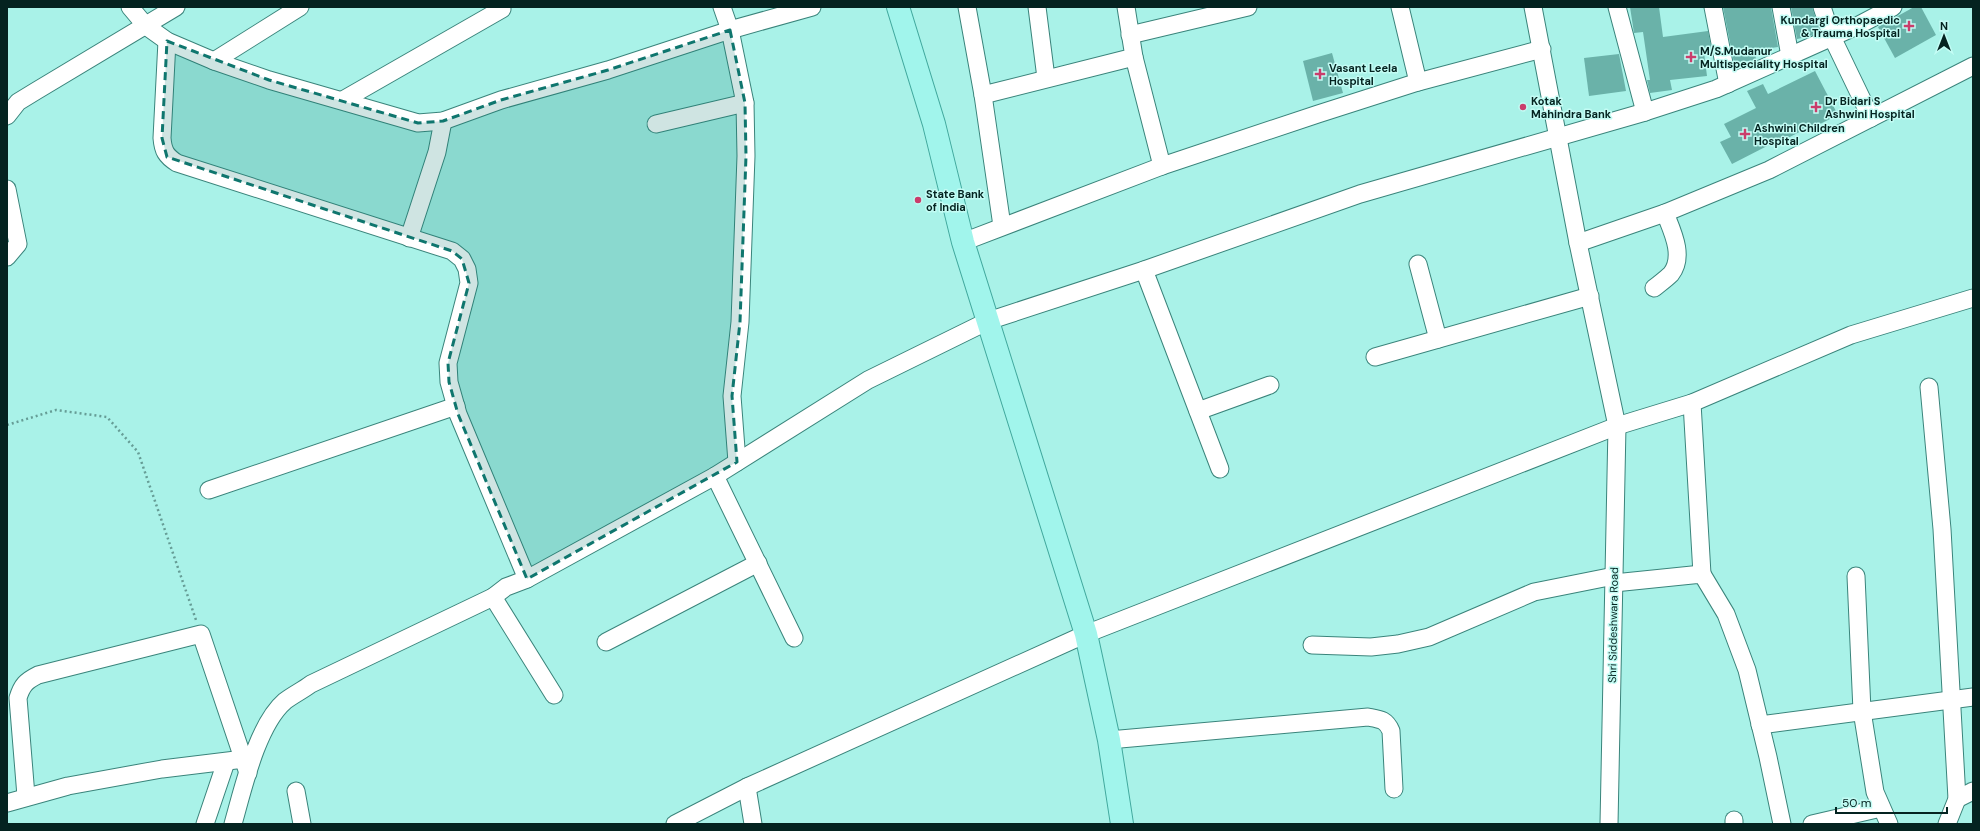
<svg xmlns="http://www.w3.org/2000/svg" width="1980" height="831" font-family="'DM Sans',sans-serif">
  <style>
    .building { fill: #6ab2a9 }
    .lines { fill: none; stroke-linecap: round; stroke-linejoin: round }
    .minor-casing { stroke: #3a847b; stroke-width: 19 }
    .major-casing { stroke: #41a89d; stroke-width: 24 }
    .path { stroke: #669d96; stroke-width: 2.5; stroke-dasharray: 2 3; stroke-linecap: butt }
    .minor { stroke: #fff; stroke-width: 17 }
    .major { stroke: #a1f5ec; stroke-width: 22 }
    .marked { fill: #0f766e; fill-opacity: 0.2; stroke: #0f766e; stroke-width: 3; stroke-dasharray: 8 5; stroke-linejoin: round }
    .poi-dot { fill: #ca3d6b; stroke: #c3fcf4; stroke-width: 1.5 }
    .labels { text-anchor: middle; stroke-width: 3; stroke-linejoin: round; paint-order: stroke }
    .poi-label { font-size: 11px; font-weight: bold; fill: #042320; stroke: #c3fcf4; text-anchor: start }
    .street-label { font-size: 11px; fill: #042320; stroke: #c3fcf4 }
  </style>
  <rect width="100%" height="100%" fill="#a9f2e8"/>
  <g class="building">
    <path d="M1630,7H1659L1663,37L1708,31L1712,52L1704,53L1707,76L1670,80L1672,90L1650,93L1647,80H1650L1643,32L1634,33Z"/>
    <path d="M1723,7H1771L1778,47L1771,48V50L1755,52L1756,60L1734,63Z"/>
    <path d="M1791,7H1812L1820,32L1807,37L1797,39Z"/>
    <path d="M1914,7H1921L1936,35L1895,58L1878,27Z"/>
    <path d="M1332,53L1343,93L1313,101L1303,61Z"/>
    <path d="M1619,54L1626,91L1589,96L1584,58Z"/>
    <path d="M1815,71L1838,115L1818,125L1817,123L1772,146L1771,144L1732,164L1720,142L1731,137L1724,124L1756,108L1747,91L1763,84L1768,94Z"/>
  </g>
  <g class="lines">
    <g class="minor-casing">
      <g id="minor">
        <path d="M130,7L146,26L167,41L214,61L269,80L418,123L443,121L501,100L608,70L730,30L812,7"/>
        <path d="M722,7L730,30L745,103L746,156L740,322L732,396L737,462"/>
        <path d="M967,7L983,95L1002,226"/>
        <path d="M1037,7L1046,78"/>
        <path d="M1400,7L1418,82"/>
        <path d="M1533,7L1578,243L1617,426L1609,824"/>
        <path d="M1617,7L1645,112"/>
        <path d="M1713,7L1728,84"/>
        <path d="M1781,7L1790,56"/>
        <path d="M1822,7L1832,37L1871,118"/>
        <path d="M1130,35L1248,7"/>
        <path d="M167,41L162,138C163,151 166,156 177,163L452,251L462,259L467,269L469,283L448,363L449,382L458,414L527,579"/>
        <path d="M1134,57L1162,166"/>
        <path d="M214,61L300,7"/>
        <path d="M983,95L1134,57L1126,7"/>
        <path d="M343,100L502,9"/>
        <path d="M7,116L18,102L36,91L176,7"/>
        <path d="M656,124L745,103"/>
        <path d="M7,189L18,244L7,257"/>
        <path d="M409,238L437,152L443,121"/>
        <path d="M963,242L1162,166L1318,114L1418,82L1542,49"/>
        <path d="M1578,243L1665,213L1769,170L1973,66"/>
        <path d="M1418,264L1438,339"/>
        <path d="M1144,270L1220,469"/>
        <path d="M1654,288C1659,284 1666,279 1671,274C1685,256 1672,231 1665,213"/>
        <path d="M1375,357L1590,296"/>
        <path d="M1929,387L1942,529L1957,799L1947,824"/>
        <path d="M1692,403L1702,574"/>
        <path d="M1198,411L1270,385"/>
        <path d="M715,476L794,638"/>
        <path d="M209,490L456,406"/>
        <path d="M1856,576L1862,711L1875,792L1889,824"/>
        <path d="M1614,583L1702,574L1726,614L1747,670L1768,757L1782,824"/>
        <path d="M493,597L554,695"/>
        <path d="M606,642L758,563"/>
        <path d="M1312,645L1371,647L1398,644L1429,637L1534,592L1614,576"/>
        <path d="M1760,725L1973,697"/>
        <path d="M1109,740L1368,717C1379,719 1386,719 1391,731L1394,789"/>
        <path d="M747,787L753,824"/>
        <path d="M296,791L302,824"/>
        <path d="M26,796L18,698C22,685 26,681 38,675L201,634L248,773"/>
        <path d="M1957,799L1973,791"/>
        <path d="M7,803L68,786L162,769L244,759"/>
        <path d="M1734,820V824"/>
        <path d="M205,824L226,762"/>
        <path d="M233,824C243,789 257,725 285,701C293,695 303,690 311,684L493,597L506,587L527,579L715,476L868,380L988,321L1144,270L1360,194L1645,112L1716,89L1859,25L1893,7"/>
        <path d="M675,824L747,787L1086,634L1617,426L1692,403L1851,335L1973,298"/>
        <path d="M1812,824L1881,808"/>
      </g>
    </g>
    <g class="major-casing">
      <path id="major" d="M898,7L934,124L963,242L1086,634L1109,740L1122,824"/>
    </g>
    <path class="path" d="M7,425L56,410L107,417L138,452L196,620"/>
    <use href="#minor" class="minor"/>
    <use href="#major" class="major"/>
  </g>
  <path class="marked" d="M730,30L745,103L746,156L740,322L732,396L737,462L527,579L458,414L449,382L448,363L469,283L462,259L452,251L167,157L162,138L167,41L269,80L418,123L443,121L501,100L608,70Z"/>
  <g class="poi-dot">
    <path d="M1907 20h4v4h4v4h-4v4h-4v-4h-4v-4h4z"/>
    <path d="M1689 51h4v4h4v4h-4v4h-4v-4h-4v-4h4z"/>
    <path d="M1318 68h4v4h4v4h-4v4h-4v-4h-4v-4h4z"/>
    <circle cx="1523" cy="107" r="4"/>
    <path d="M1814 101h4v4h4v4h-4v4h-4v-4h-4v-4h4z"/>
    <path d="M1743 128h4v4h4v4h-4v4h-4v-4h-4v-4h4z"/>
    <circle cx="918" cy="200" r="4"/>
  </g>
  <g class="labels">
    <g class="poi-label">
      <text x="1900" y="24" text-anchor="end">Kundargi Orthopaedic<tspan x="1900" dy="13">&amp; Trauma Hospital</tspan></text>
      <text x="1700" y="55">M/S.Mudanur<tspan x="1700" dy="13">Multispeciality Hospital</tspan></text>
      <text x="1329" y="72">Vasant Leela<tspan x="1329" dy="13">Hospital</tspan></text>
      <text x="1531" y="105">Kotak<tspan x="1531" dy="13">Mahindra Bank</tspan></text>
      <text x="1825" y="105">Dr Bidari S<tspan x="1825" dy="13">Ashwini Hospital</tspan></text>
      <text x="1754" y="132">Ashwini Children<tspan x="1754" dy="13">Hospital</tspan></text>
      <text x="926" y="198">State Bank<tspan x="926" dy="13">of India</tspan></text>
    </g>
    <g class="street-label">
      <text transform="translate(1613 625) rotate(-89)" y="4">Shri Siddeshwara Road</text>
    </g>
  </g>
  <rect width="1980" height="831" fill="none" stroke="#042320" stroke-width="16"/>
  <g transform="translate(1944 36)" stroke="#c3fcf4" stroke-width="3" paint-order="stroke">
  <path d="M0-3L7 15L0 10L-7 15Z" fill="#042320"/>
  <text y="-6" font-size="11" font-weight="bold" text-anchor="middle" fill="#042320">N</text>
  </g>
  <path d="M1836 807v6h111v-6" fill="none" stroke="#042320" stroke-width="2"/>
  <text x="1842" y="807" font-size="12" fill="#042320" stroke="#c3fcf4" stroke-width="3" paint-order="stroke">50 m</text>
</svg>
